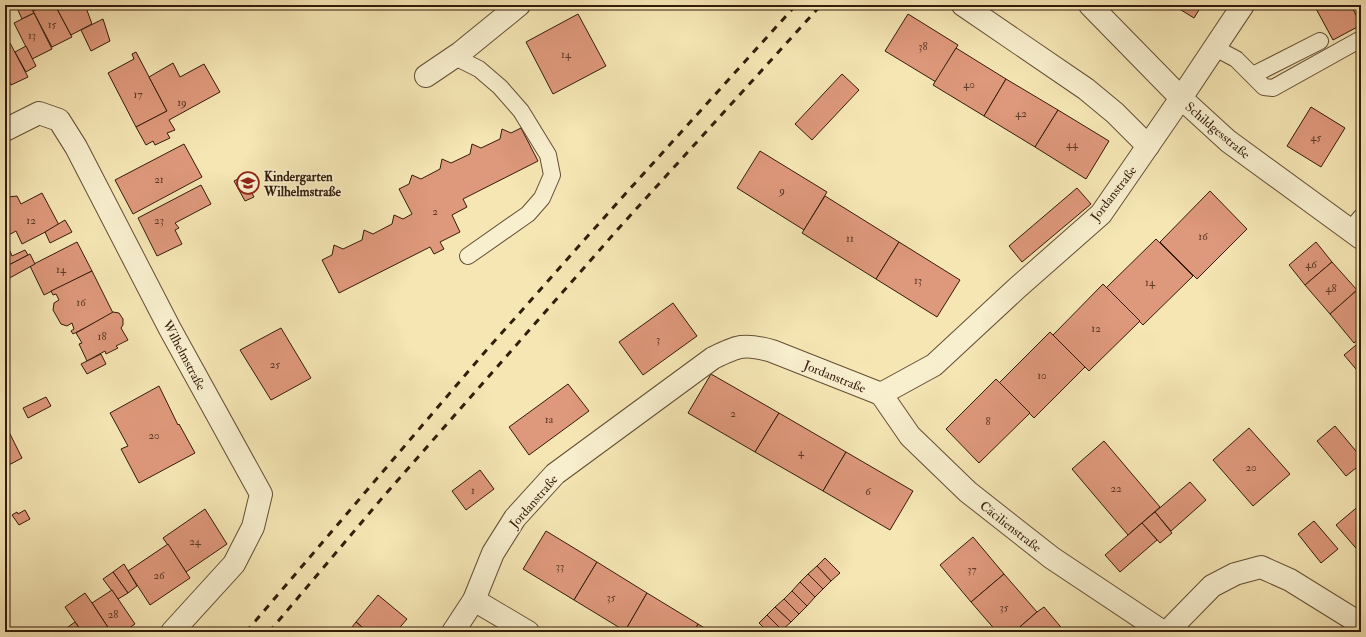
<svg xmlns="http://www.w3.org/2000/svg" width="1366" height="637" font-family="'IM FELL Double Pica',serif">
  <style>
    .building { fill: #de987b; stroke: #341b0b }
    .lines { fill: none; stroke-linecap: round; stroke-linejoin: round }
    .service-casing { stroke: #644e35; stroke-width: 18 }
    .minor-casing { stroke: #644e35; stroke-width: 24 }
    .service { stroke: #f8efce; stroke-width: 16 }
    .minor { stroke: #f8efce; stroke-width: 22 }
    .rail { stroke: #341b0b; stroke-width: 3; stroke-dasharray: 7 7; stroke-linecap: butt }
    .labels { text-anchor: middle; stroke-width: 3; stroke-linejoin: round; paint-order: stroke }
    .number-label { font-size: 11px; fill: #5e3a27 }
    .street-label { font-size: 13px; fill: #341b0b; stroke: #f8efce }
    .poi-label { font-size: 13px; font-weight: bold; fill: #341b0b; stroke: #f8efce; text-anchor: start }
  </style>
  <rect width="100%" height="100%" fill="#f5e6b4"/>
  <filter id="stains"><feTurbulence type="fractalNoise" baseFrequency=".005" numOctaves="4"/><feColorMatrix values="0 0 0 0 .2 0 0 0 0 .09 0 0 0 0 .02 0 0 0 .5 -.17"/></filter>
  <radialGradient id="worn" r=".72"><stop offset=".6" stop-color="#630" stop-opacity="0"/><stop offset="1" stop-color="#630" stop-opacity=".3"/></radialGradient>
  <g class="building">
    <path d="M23,5H30L34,13L22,19L17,8Z"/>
    <path d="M45,5H55L72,37L52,47L33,11Z"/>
    <path d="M55,5H85L92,24L71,35Z"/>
    <path d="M1173,5H1202L1194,18Z"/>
    <path d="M1314,5H1351L1361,25L1333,40Z"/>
    <path d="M34,13L52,49L32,59L14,23Z"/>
    <path d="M578,14L606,66L553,94L526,42Z"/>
    <path d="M908,14L958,45L936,82L885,51Z"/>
    <path d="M103,19L110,41L91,51L81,30Z"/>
    <path d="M10,43L28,77L11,85L5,73V46Z"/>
    <path d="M26,46L36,66L26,72L15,52Z"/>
    <path d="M956,48L1006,79L984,116L933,85Z"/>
    <path d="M136,52L167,111L136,127L108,73L134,59L132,54Z"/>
    <path d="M173,63L180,77L204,64L220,92L169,120L175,130L167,133L170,138L155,145L153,141L146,145L136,127L167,111L149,77Z"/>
    <path d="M842,74L859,90L812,140L795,124Z"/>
    <path d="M1006,79L1058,110L1035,147L984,116Z"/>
    <path d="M1311,107L1345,128L1321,167L1287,146Z"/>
    <path d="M1058,110L1109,141L1086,179L1035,147Z"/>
    <path d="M521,128L538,161L463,199L467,207L452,215L460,232L440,242L444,249L434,254L430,247L339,293L322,260L332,255L334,245L343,249L362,240L364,230L373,234L392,224L394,215L403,219L412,214L399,189L409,184L412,175L421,179L440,169L442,159L451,163L470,154L472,144L481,148L500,139L502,129L511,133Z"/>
    <path d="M184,144L202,177L133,214L115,180Z"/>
    <path d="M760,151L827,192L804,230L737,188Z"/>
    <path d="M243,176L254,197L245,201L234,181Z"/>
    <path d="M201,185L211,204L175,223L179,228L175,230L182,244L157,256L138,218Z"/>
    <path d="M1077,188L1091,204L1022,262L1009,246Z"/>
    <path d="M1210,191L1247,229L1197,279L1160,242Z"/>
    <path d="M42,193L59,225L22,244L16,231L5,237V216L7,215L5,211V200L8,197L17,196L21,204Z"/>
    <path d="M825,196L899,242L876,279L802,233Z"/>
    <path d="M65,220L72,232L50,243L45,232Z"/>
    <path d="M1156,239L1193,276L1143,325L1106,288Z"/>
    <path d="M77,242L92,271L44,295L30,266Z"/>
    <path d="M899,242L960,280L937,317L876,279Z"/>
    <path d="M1316,242L1332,262L1305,285L1289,265Z"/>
    <path d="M25,250L28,255L5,267V254L10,251L12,256Z"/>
    <path d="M30,254L35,264L6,280L5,277V267Z"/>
    <path d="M1332,262L1357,290L1330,314L1305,285Z"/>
    <path d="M92,271L113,313L73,334L71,331L74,329L72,323L67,326L61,324L53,310L54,303L59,300L56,294L53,295L51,291Z"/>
    <path d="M1103,284L1140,321L1089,371L1053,335Z"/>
    <path d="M1357,290L1361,295V337L1354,343L1330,314Z"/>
    <path d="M673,303L697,336L643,375L619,342Z"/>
    <path d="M113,312L119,313L123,319V325L121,328L128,340L116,346L118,348L106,354L105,351L87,361L79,344L82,343L76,333Z"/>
    <path d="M281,328L311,378L271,400L240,350Z"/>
    <path d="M1050,332L1085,367L1034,418L999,383Z"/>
    <path d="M1361,341V375L1344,355Z"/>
    <path d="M101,354L106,364L87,374L81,364Z"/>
    <path d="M711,374L779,413L755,452L688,413Z"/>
    <path d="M996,379L1030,413L979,463L946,429Z"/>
    <path d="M568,384L589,411L529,455L509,427Z"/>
    <path d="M159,386L178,425L179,424L195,453L139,483L121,449L128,446L110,413Z"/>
    <path d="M46,397L51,406L28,418L23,408Z"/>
    <path d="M779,413L846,452L823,491L755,452Z"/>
    <path d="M1335,426L1361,457V464L1346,476L1317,441Z"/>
    <path d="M7,428L22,458L5,467V430Z"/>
    <path d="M1249,428L1290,474L1253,506L1213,460Z"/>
    <path d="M1104,441L1160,507L1128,535L1072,469Z"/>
    <path d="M846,452L913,491L890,530L823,491Z"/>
    <path d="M480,470L494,489L466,510L452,491Z"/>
    <path d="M1190,482L1206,500L1171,531L1155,512Z"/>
    <path d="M1361,504V554L1336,525Z"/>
    <path d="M205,509L227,544L186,572L163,538Z"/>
    <path d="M25,510L30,519L19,525L12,515L17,512L18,514Z"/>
    <path d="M1155,512L1172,533L1160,543L1142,523Z"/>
    <path d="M1314,521L1338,549L1321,563L1298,534Z"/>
    <path d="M1142,523L1157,540L1120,572L1105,555Z"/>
    <path d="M546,531L597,562L574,600L523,569Z"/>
    <path d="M973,537L1004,574L971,602L940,565Z"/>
    <path d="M168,544L190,578L150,605L128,571Z"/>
    <path d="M825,558L840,573L831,581L817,566Z"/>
    <path d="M597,562L647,593L625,631L574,600Z"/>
    <path d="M124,564L137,586L128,593L113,572Z"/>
    <path d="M817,566L831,581L823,589L808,574Z"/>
    <path d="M113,572L128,593L118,599L103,579Z"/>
    <path d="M808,574L823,589L815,597L800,582Z"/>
    <path d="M1004,574L1037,612L1014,632H997L971,602Z"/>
    <path d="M800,582L815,597L807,606L792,591Z"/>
    <path d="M112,590L135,624L123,632H111L92,603Z"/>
    <path d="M792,591L807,606L799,614L784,599Z"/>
    <path d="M85,593L92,603L111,632H82L65,607Z"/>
    <path d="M647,593L698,624L694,632H628L625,631Z"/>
    <path d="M378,595L407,619L396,632H368L356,622Z"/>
    <path d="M784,599L799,614L791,622L775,607Z"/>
    <path d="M775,607L791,622L782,630L767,615Z"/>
    <path d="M1044,607L1065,632H1014L1037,612Z"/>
    <path d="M767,615L782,630L780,632H768L759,623Z"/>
    <path d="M75,622L82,632H61Z"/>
    <path d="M356,622L368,632H348Z"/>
    <path d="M698,624L711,632H694Z"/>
  </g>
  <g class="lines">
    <g class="service-casing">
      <g id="service">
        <path d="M1215,48L1236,59L1264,87L1273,88L1361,39"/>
        <path d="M455,57L479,69L500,87L521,111L548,155L552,175L542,198L528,214L468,256"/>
        <path d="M1253,75L1320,41"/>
        <path d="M1351,229L1361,217"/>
      </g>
    </g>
    <g class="minor-casing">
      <g id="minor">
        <path d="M963,5L1086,89L1115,113L1148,146"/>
        <path d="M1090,5L1181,98L1228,141L1361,238"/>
        <path d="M426,76L460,53L519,5"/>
        <path d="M5,130L39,113L59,120L76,147L170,329L261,494L253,527L234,564L172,632"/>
        <path d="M881,394L910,436L968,492L1052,558L1163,632"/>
        <path d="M474,600L528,632"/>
        <path d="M453,632L474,600L493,553L515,518L555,474L713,358C738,346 744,343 772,351L881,394L934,365L1017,288L1101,214L1181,98L1243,5"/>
        <path d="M1167,632L1212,586L1235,574L1261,567L1290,580L1361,624"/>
      </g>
    </g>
    <use href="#service" class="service"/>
    <use href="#minor" class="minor"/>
    <g class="rail">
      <path d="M246,632L484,353L618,202L796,5"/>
      <path d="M269,632L383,497L618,229L821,5"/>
    </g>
  </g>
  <defs>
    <g id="school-ring" transform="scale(1.15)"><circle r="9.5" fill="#f8efce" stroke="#8f2418" stroke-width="1.5"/><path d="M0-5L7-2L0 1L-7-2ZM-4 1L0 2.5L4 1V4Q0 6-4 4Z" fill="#8f2418"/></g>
  </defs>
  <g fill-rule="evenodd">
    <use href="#school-ring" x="248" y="183"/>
  </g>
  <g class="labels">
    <g class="number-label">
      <text x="52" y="28">15</text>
      <text x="32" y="39">13</text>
      <text x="923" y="50">38</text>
      <text x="566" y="58">14</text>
      <text x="969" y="88">40</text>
      <text x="138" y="98">17</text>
      <text x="182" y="106">19</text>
      <text x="1021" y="117">42</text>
      <text x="1316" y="141">45</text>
      <text x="1072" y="148">44</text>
      <text x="159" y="183">21</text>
      <text x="782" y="194">9</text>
      <text x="435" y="215">2</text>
      <text x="31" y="224">12</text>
      <text x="159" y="224">23</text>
      <text x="1203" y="240">16</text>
      <text x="850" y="242">11</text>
      <text x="1311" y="268">46</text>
      <text x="61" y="273">14</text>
      <text x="918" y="284">13</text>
      <text x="1150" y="286">14</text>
      <text x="1331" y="292">48</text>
      <text x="81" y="306">16</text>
      <text x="1096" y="332">12</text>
      <text x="102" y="340">18</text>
      <text x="658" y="343">3</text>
      <text x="275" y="368">25</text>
      <text x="1042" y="379">10</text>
      <text x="733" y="417">2</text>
      <text x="549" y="423">1a</text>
      <text x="988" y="425">8</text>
      <text x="154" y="439">20</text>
      <text x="801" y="456">4</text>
      <text x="1251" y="471">20</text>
      <text x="1116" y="492">22</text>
      <text x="473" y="494">1</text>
      <text x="868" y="495">6</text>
      <text x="195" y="545">24</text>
      <text x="560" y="570">33</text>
      <text x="972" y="573">37</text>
      <text x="159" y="579">26</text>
      <text x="611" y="601">35</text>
      <text x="1004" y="611">35</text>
      <text x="113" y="618">28</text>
    </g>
    <g class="street-label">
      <text transform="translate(1218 130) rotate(40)" y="5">Schildgesstraße</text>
      <text transform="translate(1113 193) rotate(-52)" y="5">Jordanstraße</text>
      <text transform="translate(185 355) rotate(62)" y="5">Wilhelmstraße</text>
      <text transform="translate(835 376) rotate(22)" y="5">Jordanstraße</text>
      <text transform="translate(533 501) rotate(-49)" y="5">Jordanstraße</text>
      <text transform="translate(1011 526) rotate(38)" y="5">Cäcilienstraße</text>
    </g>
    <g class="poi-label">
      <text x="264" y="181">Kindergarten<tspan x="264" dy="15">Wilhelmstraße</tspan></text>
    </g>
  </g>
  <rect width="1366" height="637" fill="none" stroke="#f5e6b4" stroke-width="20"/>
  <rect x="6" y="6" width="1354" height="625" fill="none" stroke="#341b0b" stroke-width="2"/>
  <rect x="10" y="10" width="1346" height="617" fill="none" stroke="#341b0b"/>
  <rect width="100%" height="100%" filter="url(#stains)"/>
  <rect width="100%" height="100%" fill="url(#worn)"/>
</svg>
